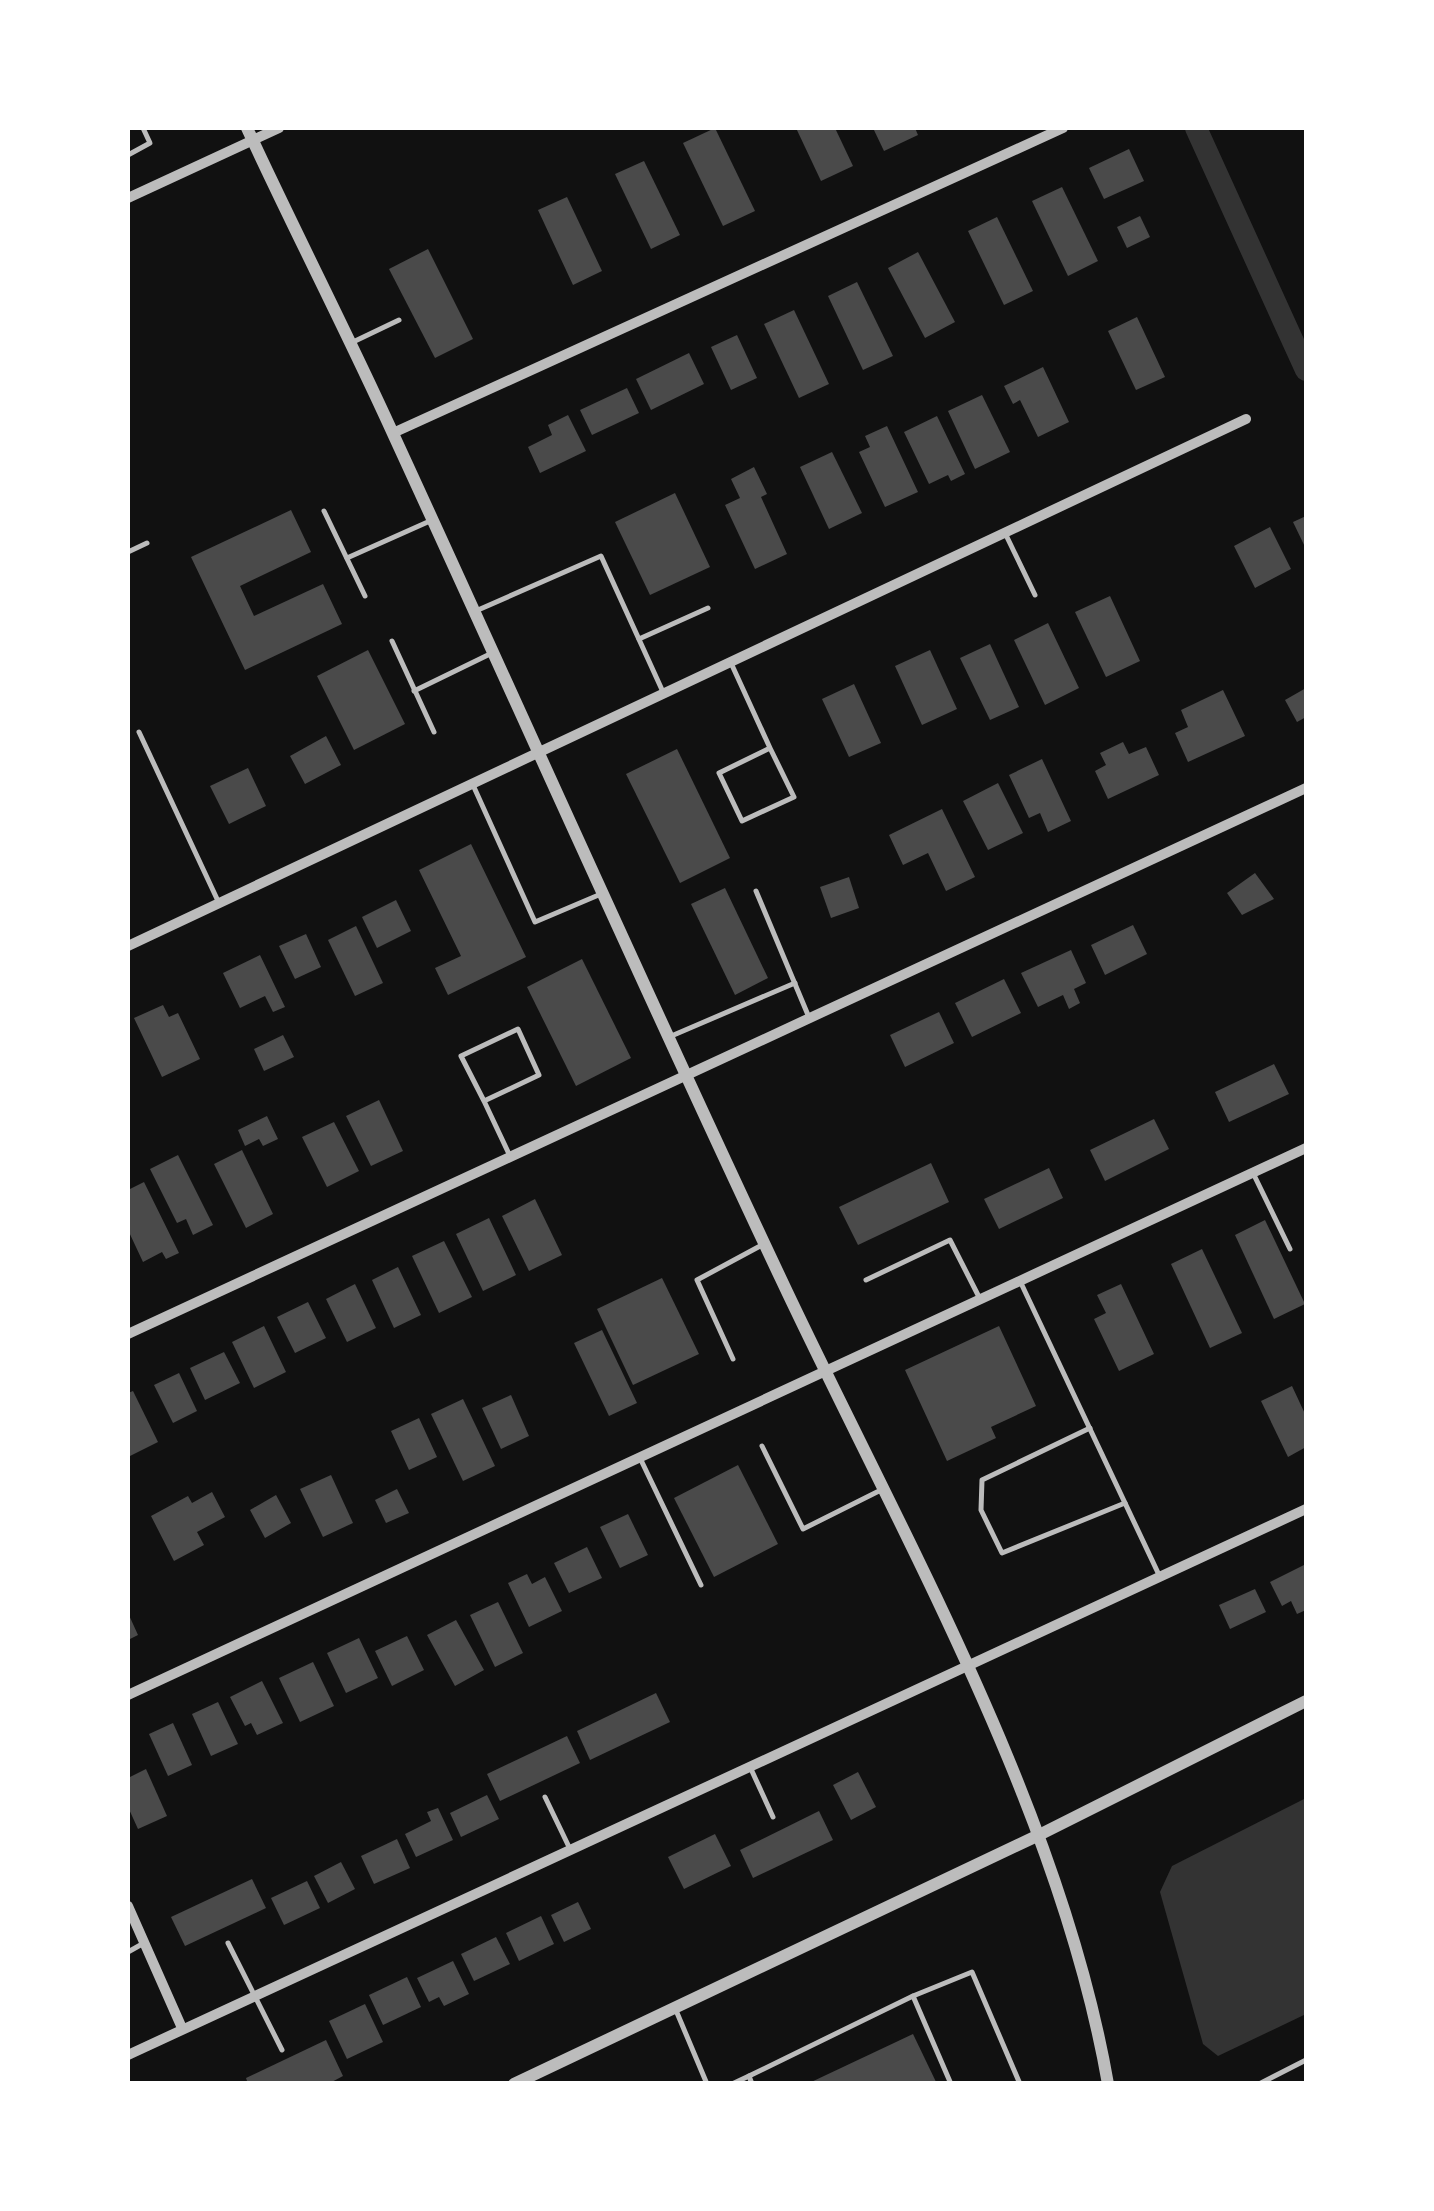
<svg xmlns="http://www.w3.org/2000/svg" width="1434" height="2211" font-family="'PT Sans Narrow',sans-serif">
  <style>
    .water { fill: #333 }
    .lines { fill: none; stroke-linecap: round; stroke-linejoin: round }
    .canal { stroke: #333; stroke-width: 22 }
    .building { fill: #4a4a4a }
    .service { stroke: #bcbcbc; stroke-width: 5 }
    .minor { stroke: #bcbcbc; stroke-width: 10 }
    .tertiary { stroke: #bcbcbc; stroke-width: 12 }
  </style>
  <rect width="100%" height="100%" fill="#111"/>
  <path class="water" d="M1306,1798V2014L1218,2056L1203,2044L1160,1892L1172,1866Z"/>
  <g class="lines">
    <path class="canal" d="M1196,128L1306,370"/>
  </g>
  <g class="building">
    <path d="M715,128L755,211L723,226L683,143Z"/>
    <path d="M796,128H835L853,166L821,181Z"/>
    <path d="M873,128H915L918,135L884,151Z"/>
    <path d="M1129,149L1144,181L1104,199L1089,168Z"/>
    <path d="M644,161L680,235L651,249L615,174Z"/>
    <path d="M1062,187L1098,261L1068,276L1032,201Z"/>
    <path d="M567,197L602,271L573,285L538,210Z"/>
    <path d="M1140,216L1150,237L1127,248L1117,227Z"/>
    <path d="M997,217L1033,291L1004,305L968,231Z"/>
    <path d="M428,249L473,339L435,358L389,269Z"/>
    <path d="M918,252L955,322L925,338L888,268Z"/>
    <path d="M857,282L893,356L863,370L828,296Z"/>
    <path d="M794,310L829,384L799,398L764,324Z"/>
    <path d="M1137,317L1165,377L1136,390L1108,331Z"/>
    <path d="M737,335L757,378L731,390L711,347Z"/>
    <path d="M689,353L704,384L651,410L636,379Z"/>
    <path d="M1043,367L1069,422L1038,437L1020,400L1013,404L1004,386Z"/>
    <path d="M627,388L639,413L592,435L580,410Z"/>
    <path d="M982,395L1010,452L975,469L948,411Z"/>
    <path d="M568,415L586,451L540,473L528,447L552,435L548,425Z"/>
    <path d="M937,416L965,474L951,481L948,475L929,484L904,432Z"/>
    <path d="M887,426L918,492L885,507L859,452L870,447L865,436Z"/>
    <path d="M832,452L862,513L829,529L800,467Z"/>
    <path d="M754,467L767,494L761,497L787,554L755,569L725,505L740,498L731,479Z"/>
    <path d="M675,493L710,567L650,595L615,522Z"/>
    <path d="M291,510L311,552L240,586L254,616L323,584L342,624L245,670L191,557Z"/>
    <path d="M1306,516V549L1293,522Z"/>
    <path d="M1270,527L1291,569L1255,588L1234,546Z"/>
    <path d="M1110,596L1140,661L1106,677L1075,612Z"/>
    <path d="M1048,623L1079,688L1045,705L1014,640Z"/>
    <path d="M990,644L1019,707L990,720L960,658Z"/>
    <path d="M368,650L405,724L354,750L317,676Z"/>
    <path d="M930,650L957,709L922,725L895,666Z"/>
    <path d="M854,684L881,743L849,757L822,699Z"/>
    <path d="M1306,688V717L1297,722L1285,700Z"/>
    <path d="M1223,690L1245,736L1188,762L1175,733L1188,727L1181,710Z"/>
    <path d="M326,736L341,765L305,784L290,756Z"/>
    <path d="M1123,742L1129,754L1146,747L1159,775L1108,799L1095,771L1106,765L1100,753Z"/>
    <path d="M677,749L730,858L680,883L626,774Z"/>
    <path d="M1042,759L1071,821L1048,832L1040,813L1029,818L1009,775Z"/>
    <path d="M248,768L266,806L229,824L210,786Z"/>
    <path d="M998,783L1023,833L988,850L963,801Z"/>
    <path d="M942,809L975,877L946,891L928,853L903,865L889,835Z"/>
    <path d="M471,844L526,957L448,995L435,968L461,956L419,870Z"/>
    <path d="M1255,873L1274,899L1242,915L1227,893Z"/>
    <path d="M849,877L859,908L831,918L820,887Z"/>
    <path d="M725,888L768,978L735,995L691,904Z"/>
    <path d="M396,900L411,931L377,948L362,917Z"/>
    <path d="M1133,925L1147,954L1105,975L1091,945Z"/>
    <path d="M356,926L383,983L355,996L328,940Z"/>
    <path d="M306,934L321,967L295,979L279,946Z"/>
    <path d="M1071,950L1086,983L1074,989L1080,1003L1069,1009L1063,995L1038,1007L1021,973Z"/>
    <path d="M260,955L285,1007L273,1012L265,996L240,1008L223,973Z"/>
    <path d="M582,959L631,1058L576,1086L527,987Z"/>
    <path d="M1004,979L1021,1013L972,1037L955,1003Z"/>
    <path d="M163,1005L169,1017L178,1013L200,1059L162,1077L134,1018Z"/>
    <path d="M939,1012L954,1043L905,1067L890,1035Z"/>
    <path d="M283,1035L294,1057L264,1071L254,1049Z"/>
    <path d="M1274,1064L1289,1094L1229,1122L1215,1092Z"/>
    <path d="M379,1100L403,1151L371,1166L346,1116Z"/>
    <path d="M267,1116L278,1139L263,1146L259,1139L245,1146L238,1130Z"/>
    <path d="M1154,1119L1169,1149L1105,1181L1090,1150Z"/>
    <path d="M334,1122L359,1171L327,1187L302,1137Z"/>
    <path d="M242,1150L273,1214L246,1228L214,1164Z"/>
    <path d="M178,1155L213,1225L193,1235L186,1219L177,1223L150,1169Z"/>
    <path d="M931,1163L949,1202L858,1245L839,1207Z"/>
    <path d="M1049,1168L1063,1198L999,1229L984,1199Z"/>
    <path d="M144,1182L179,1253L166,1259L162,1252L143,1262L128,1230V1190Z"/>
    <path d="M535,1199L562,1255L529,1271L502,1216Z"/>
    <path d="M489,1218L516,1275L483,1291L456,1234Z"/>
    <path d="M1265,1220L1305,1304L1274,1319L1235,1235Z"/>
    <path d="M444,1241L472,1297L439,1313L412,1256Z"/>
    <path d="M1202,1249L1242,1333L1210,1348L1171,1264Z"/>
    <path d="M398,1267L421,1315L394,1328L372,1280Z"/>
    <path d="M662,1278L699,1354L633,1385L597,1309Z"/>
    <path d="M355,1284L376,1328L347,1342L326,1299Z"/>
    <path d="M1121,1284L1154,1354L1119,1371L1094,1319L1106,1313L1097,1295Z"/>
    <path d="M308,1302L326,1338L295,1353L277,1317Z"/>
    <path d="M264,1326L286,1372L254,1388L232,1342Z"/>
    <path d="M999,1326L1036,1406L991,1427L996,1438L947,1461L905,1370Z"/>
    <path d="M602,1330L637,1403L609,1416L574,1343Z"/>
    <path d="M224,1352L240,1383L205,1400L190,1368Z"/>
    <path d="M179,1373L197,1411L173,1423L154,1385Z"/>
    <path d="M1292,1386L1306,1416V1447L1288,1457L1261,1401Z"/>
    <path d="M133,1391L158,1442L128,1457V1393Z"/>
    <path d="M511,1395L529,1436L501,1449L482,1408Z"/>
    <path d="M463,1399L495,1466L463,1481L431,1414Z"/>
    <path d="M419,1418L437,1457L409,1470L391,1431Z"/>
    <path d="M738,1465L778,1544L714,1577L674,1498Z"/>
    <path d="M331,1475L353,1523L323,1537L300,1489Z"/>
    <path d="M397,1489L409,1513L386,1523L375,1500Z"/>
    <path d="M212,1492L225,1517L197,1532L204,1545L174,1561L151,1516L188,1496L192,1503Z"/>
    <path d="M276,1495L291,1523L265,1538L250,1510Z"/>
    <path d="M628,1514L648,1555L620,1568L600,1527Z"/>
    <path d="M587,1547L602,1578L569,1593L554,1563Z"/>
    <path d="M1306,1564V1610L1297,1614L1291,1601L1282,1606L1270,1582Z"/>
    <path d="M527,1574L532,1584L545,1577L562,1611L529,1627L508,1583Z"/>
    <path d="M1255,1589L1266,1612L1230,1629L1219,1605Z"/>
    <path d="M498,1602L523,1653L495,1667L470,1615Z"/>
    <path d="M128,1613L138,1635L128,1640Z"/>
    <path d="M456,1620L484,1670L455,1686L427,1635Z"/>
    <path d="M407,1636L424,1670L392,1686L375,1651Z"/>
    <path d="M359,1638L378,1678L346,1693L327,1653Z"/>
    <path d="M313,1662L334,1706L300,1722L279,1678Z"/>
    <path d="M262,1681L283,1723L257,1735L251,1723L245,1726L230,1697Z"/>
    <path d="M656,1693L670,1722L590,1760L577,1731Z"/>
    <path d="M218,1702L238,1744L211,1756L192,1714Z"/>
    <path d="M173,1723L192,1765L168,1776L149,1734Z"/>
    <path d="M567,1736L580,1763L500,1801L487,1774Z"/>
    <path d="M146,1769L167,1816L138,1829L128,1807V1778Z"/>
    <path d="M858,1772L876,1807L851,1820L833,1785Z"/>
    <path d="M487,1795L499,1819L461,1837L450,1813Z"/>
    <path d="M438,1808L453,1840L416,1857L405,1834L431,1821L427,1812Z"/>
    <path d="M819,1811L833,1840L753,1878L740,1850Z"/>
    <path d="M715,1834L731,1866L684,1889L668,1857Z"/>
    <path d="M397,1839L410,1868L374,1884L361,1856Z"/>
    <path d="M341,1862L355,1889L328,1903L314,1876Z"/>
    <path d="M252,1879L266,1908L185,1946L171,1917Z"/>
    <path d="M307,1881L320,1908L284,1925L271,1898Z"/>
    <path d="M578,1902L591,1929L564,1942L551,1915Z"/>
    <path d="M541,1916L554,1944L519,1961L506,1933Z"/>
    <path d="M496,1937L510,1964L474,1981L461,1954Z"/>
    <path d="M453,1961L469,1994L444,2006L439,1997L429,2002L417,1978Z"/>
    <path d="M407,1977L421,2007L383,2025L369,1995Z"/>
    <path d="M365,2004L383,2042L347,2059L329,2021Z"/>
    <path d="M913,2034L937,2084H807Z"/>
    <path d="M326,2040L343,2076L328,2084H248L246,2078Z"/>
  </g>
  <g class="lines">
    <g class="service">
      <path d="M128,155L150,143L143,128"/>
      <path d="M353,342L399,320"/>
      <path d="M324,511L365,596"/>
      <path d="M1005,533L1035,595"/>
      <path d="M128,552L147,543"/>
      <path d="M347,558L430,521"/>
      <path d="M478,610L601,556L663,692"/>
      <path d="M639,639L708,608"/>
      <path d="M392,641L434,732"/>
      <path d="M731,663L770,748L719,773L742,821L794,797L770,748"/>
      <path d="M414,691L490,654"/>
      <path d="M139,732L218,901"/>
      <path d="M473,785L535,922L601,894"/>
      <path d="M756,891L808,1015"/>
      <path d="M669,1037L795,983"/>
      <path d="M484,1101L461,1056L518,1029L539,1075L484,1101L509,1154"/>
      <path d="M1253,1173L1290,1249"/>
      <path d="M866,1280L950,1240L979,1297"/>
      <path d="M1020,1281L1160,1577"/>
      <path d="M733,1359L697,1280L762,1245"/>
      <path d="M1090,1428L982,1480L981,1510L1002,1553L1125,1503"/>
      <path d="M762,1446L803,1529L881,1490"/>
      <path d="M640,1458L701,1585"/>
      <path d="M751,1769L773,1817"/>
      <path d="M545,1797L570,1849"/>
      <path d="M228,1943L282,2050"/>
      <path d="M128,1952L144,1943"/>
      <path d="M913,1996L972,1972L1020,2084"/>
      <path d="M675,2008L707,2084"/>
      <path d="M732,2084L749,2076"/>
      <path d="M752,2084L749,2076L913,1996L951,2084"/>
      <path d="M1259,2084L1306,2060"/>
    </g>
    <g class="minor">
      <path d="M128,198L279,128"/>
      <path d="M393,433L1063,128"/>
      <path d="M128,946L1246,419"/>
      <path d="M128,1334L1306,788"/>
      <path d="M128,1695L1306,1148"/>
      <path d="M128,1906L182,2028"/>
      <path d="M128,2055L1306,1509"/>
    </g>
    <g class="tertiary">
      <path d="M247,128C295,232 348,334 395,438C524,718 649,1000 781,1279C900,1532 1060,1808 1108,2084"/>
      <path d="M514,2084L1039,1835L1306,1701"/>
    </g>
  </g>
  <rect width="1434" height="2211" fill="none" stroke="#ffffff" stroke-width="260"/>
</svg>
